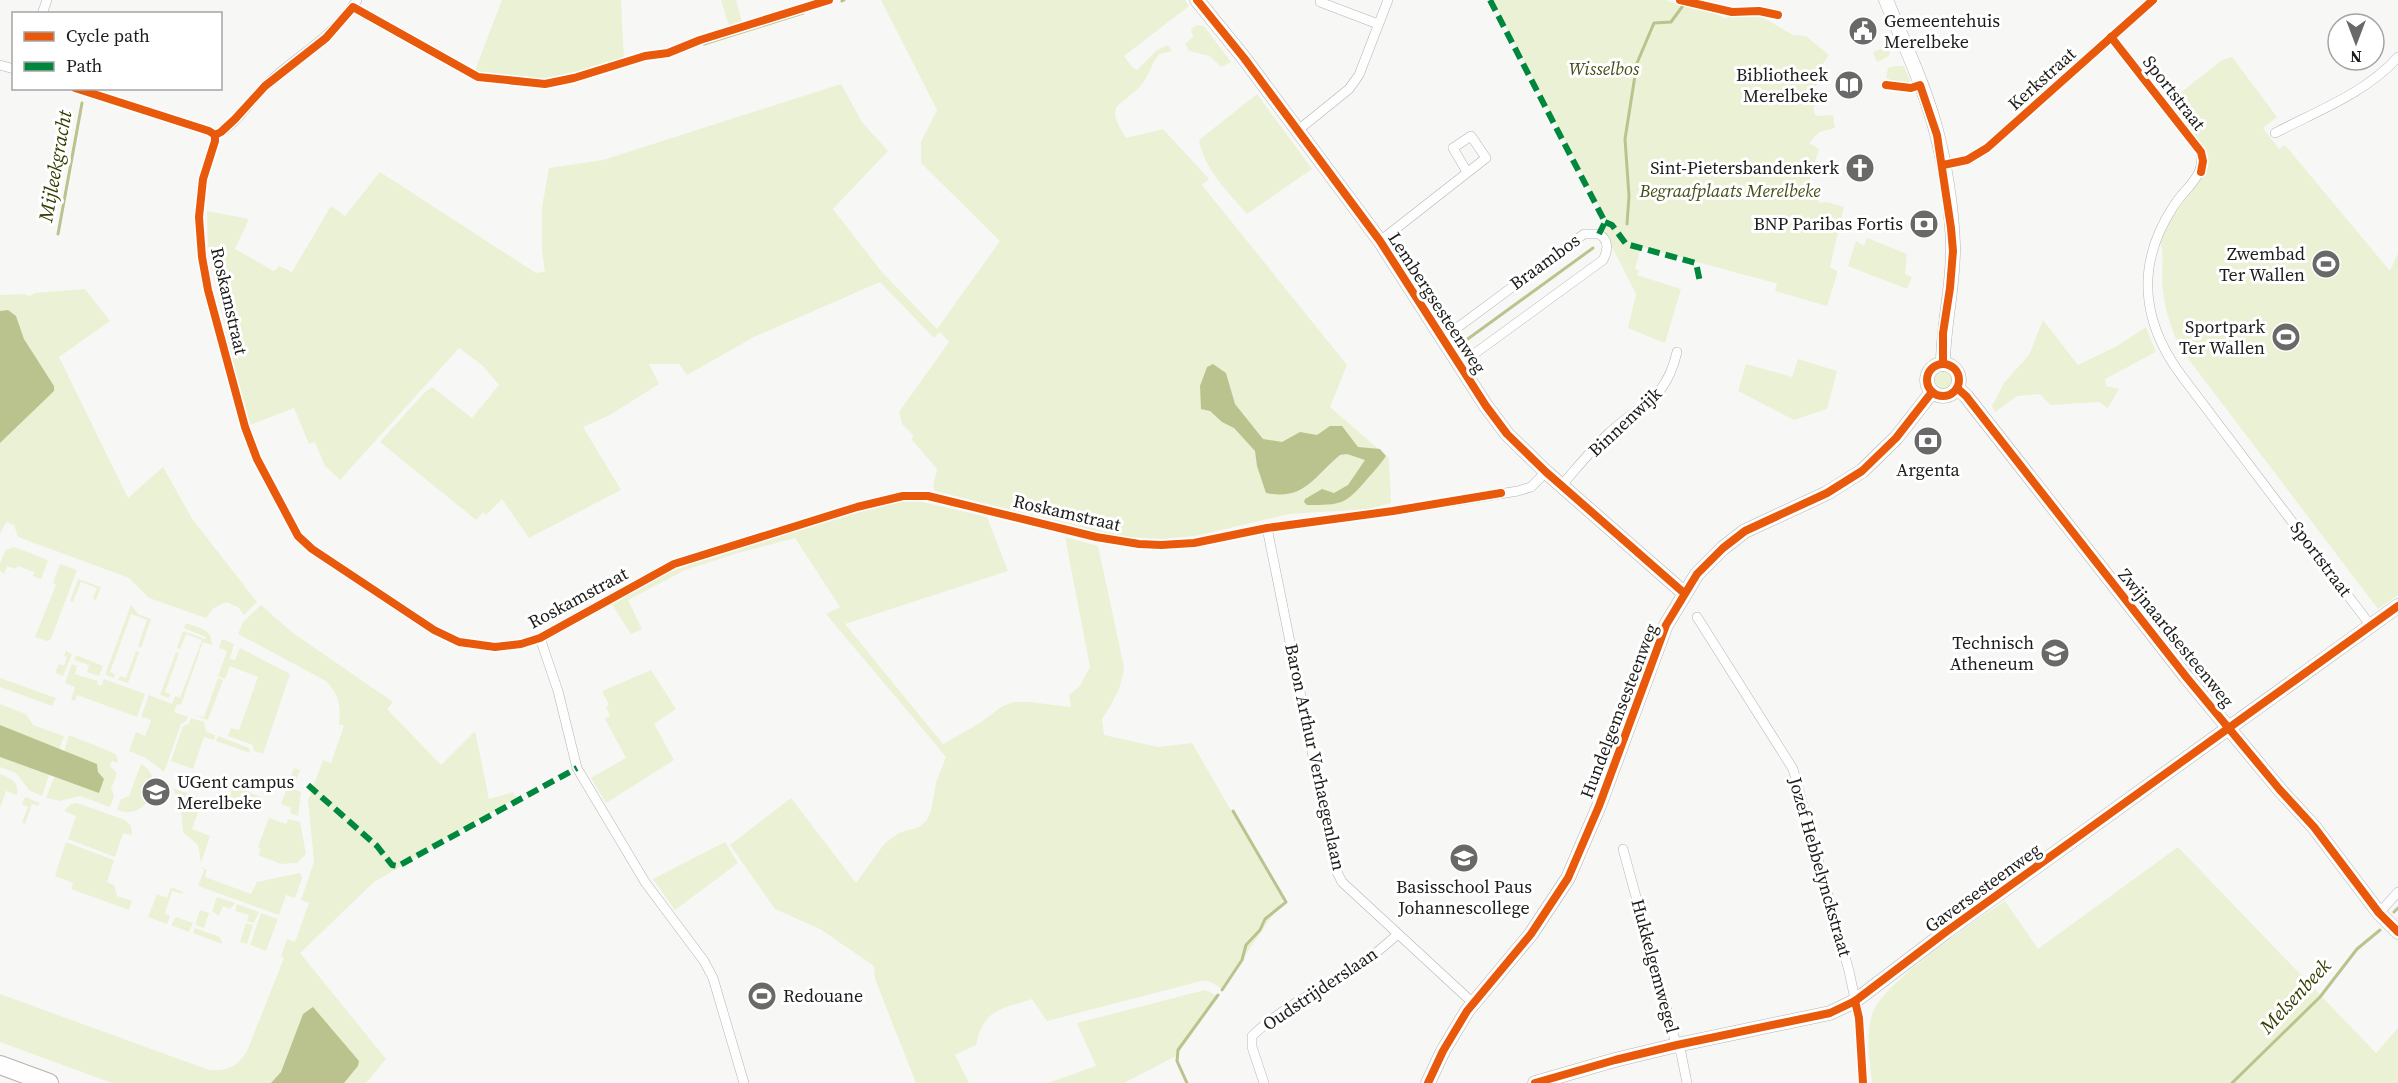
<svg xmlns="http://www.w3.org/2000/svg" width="2398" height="1083" font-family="'Source Serif 4',serif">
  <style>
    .green { fill: #ebf1d4 }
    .water { fill: #bac38d }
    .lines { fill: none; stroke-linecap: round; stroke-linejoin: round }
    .stream { stroke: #bac38d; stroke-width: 3 }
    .street-casing { stroke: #b3b4b2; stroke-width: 10 }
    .secondary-casing { stroke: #b3b4b2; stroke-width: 15 }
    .highway-casing { stroke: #b3b4b2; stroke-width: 20 }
    .street { stroke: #fefefe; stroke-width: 9 }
    .secondary { stroke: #fefefe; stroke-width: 14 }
    .highway { stroke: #fefefe; stroke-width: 18 }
    .quiet { stroke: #00873e; stroke-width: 6; stroke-dasharray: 12 6; stroke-linecap: butt }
    .cycleway-casing { stroke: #fff; stroke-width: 11 }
    .cycleway { stroke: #e8590c; stroke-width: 8 }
    .labels { text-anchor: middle; stroke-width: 6; stroke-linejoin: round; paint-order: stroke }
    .poi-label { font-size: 18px; fill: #1c1c1b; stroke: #fff; text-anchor: end }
    .park-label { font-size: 18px; font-style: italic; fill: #464e15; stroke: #fff }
    .street-label { font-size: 18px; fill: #1c1c1b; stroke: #fff }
    .water-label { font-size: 20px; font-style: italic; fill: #363d00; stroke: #fff }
  </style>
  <rect width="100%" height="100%" fill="#f7f8f6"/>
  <g class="green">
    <path d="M502,0H621L624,60C583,73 550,84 507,79C496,77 485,77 474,73Z"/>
    <path d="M721,0H736L742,22L729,26Z"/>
    <path d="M881,0H1185L1189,6L1124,56L1132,67L1137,70L1157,50L1168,45L1172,51L1159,54C1152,63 1149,74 1143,83C1122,109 1102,100 1126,138L1163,129L1209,179L1202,185L1347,365L1330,407L1389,458L1391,503L1369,509L1289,514L1195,536L1162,539L1126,537L1093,530L935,491L933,486L937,469L912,440L913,435L902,424L899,412L949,342L940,332L934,338L880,282L754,337L687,375L679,364H649L659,384L610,415L583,427L621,490L529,538L502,499L486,515L483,512L476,520L380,442L425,392L432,387L472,418L499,385L483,366L459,348L340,480L325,466L315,442L309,444L294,408L250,425L239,388L208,251L207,211L249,219L235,249L274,271L279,266L292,272L331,206L345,216L380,172L536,273L545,272L542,251V207L549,168L603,160L841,84L862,122L888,151L833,209L881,271L937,329L1000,241L921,163V142L937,110Z"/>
    <path d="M1492,0H1666C1684,8 1711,9 1726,19L1728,15L1755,13L1793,35L1806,36L1829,55L1812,79L1818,83L1815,88L1819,96C1816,103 1811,109 1816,116L1833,115L1835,128L1819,132L1809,143L1819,149L1807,188L1820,203L1827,202L1844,207L1830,267L1837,271V274L1827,306L1775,291L1777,284L1775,283L1641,247L1635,269L1639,270L1637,275L1681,289L1665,343L1628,328L1636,294L1603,229L1606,220Z"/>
    <path d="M1197,25L1204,26L1231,62L1221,67L1210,56L1189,51L1185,44L1193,37L1191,29Z"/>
    <path d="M1892,45L1889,56L1877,62L1873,52Z"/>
    <path d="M2232,57L2277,117L2263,128L2279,149L2285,145L2390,271L2398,253V595L2378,609L2180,348C2170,326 2163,304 2162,279C2162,266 2164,254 2160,242L2164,229L2204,173L2206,160L2170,101L2222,60Z"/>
    <path d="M1894,66H1904L1911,83L1909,84L1896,83L1886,78L1888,68Z"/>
    <path d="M1257,94L1312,169L1247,214C1228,192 1204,169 1199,140Z"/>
    <path d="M1867,238L1907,254L1905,274L1912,277L1907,289L1848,266L1856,241L1864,246Z"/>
    <path d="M85,289L110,321L59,357L128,498L163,467L193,520L257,602L244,615L238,607L226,602L214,608L206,618L149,598L129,578L18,537L14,525L6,522L0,534V443L54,390V386L24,339L16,316L0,311V295L24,294L30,296L35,293Z"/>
    <path d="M2043,320L2078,365L2117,346L2146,327L2156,352L2105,379L2106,386L2119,389L2108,408L2099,402L2050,405L2040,394L2017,396L1995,412L1992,406L2004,383L2029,355Z"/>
    <path d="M1798,359L1837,371L1827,409L1794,420L1738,391L1746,364L1792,377Z"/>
    <circle cx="1943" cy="380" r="9"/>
    <path d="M903,500H914L987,517L1008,571L845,624L943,744L980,723L1001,707L1013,702H1029L1071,707L1069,695L1079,687L1090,667L1065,537L1098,546L1124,667C1122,688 1113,702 1102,719L1104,735L1158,747L1192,743L1283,900L1222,989L1209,981H1201L1047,1021L1032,999C1000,1010 984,1008 976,1045L955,1055L969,1083H916L875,979L874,966L820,929L775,909L730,845L791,798L856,883L885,843L899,833L919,827L926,821L931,811L936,783L946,757L826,614L840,607L795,538L738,553L685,570L628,600L642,629L631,634L611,603L683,564L729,549Z"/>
    <path d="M14,547L48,560L41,579L33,576L34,572L18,566L16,569L7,566L4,574L0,571V563L6,550Z"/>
    <path d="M60,564L77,570L51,639L47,641L35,637L56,585L53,583Z"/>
    <path d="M78,579L101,587L96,600L93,599L97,588L81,582L73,602L70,601Z"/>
    <path d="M131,605L138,614L151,619L141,648L138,646L147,620L131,614L110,672L115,674L114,678L105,675Z"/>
    <path d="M261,605L293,633L393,702L387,709L441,765L475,731L489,799L513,792L516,798L374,882L300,953L386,1059L366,1083H344L358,1066L303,1014L281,1072L271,1083H112L0,1042V994L209,1070C227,1071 238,1067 247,1051L284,958L281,956L287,939L295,942L309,903L301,900L314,862L308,800L323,760L331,763L344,726L339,724C341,706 339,694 326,681L238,634L243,622Z"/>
    <path d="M186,623C199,628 212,629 212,645L203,642L181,705L177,704L174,712L188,717L186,721L181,724L164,772L146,758L129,751L136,732L145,736L151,721L150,719L141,717L149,695L172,704L175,696L180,698L202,640L186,634L180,649L177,648L183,631L205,639L206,637L184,628Z"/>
    <path d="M222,639L234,644L230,659L235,660L240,648L290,674L263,754L253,750V745L228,736L231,728L239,730L258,677L230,666L225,679L218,676L227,651L219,648Z"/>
    <path d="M66,651L72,654L63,676L55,673L59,664L64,666L67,657L64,656Z"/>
    <path d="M136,651L139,652L128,683L118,680L120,676L126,678Z"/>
    <path d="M176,652L179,653L165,692L170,694L169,698L160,695Z"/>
    <path d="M76,655L103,666L99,676L87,672L89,665L74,660Z"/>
    <path d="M72,664L77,666L75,674L98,681L97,684L101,686L104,679L145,694L137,717L77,695L75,701L71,700L75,687L65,683Z"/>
    <path d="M651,670L676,709L654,724L674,760L606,803L591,778L626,758L605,719L610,716L606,707L609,705L602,691Z"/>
    <path d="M0,678L56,698L52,706L0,687Z"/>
    <path d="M218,678L223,680L208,720L194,715L204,717Z"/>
    <path d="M0,704L26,714L33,725L64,736L59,750L0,725Z"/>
    <path d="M191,718L204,722L206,732L215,735L214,740L204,737L193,769L171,761L183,726L189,724Z"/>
    <path d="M69,735L116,754L118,761L117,763L112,761L110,766L117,773L111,789L114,795L110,807L80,796L60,801L46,798L54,777L99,792L104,779L98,772L97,764L64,752Z"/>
    <path d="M218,736L249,748L250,753L216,741Z"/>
    <path d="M0,757L49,775L42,796L30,791L16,773L0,767Z"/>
    <path d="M141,764C169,780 146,822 117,810L121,799L129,796Z"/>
    <path d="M294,768L300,770L293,789L301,792L298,816L290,813L291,808L281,804Z"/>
    <path d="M0,774C10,778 20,782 17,795L6,791L0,808Z"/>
    <path d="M225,782L261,797L255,812L218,799L220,796L229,798L232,790L223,787Z"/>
    <path d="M173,788L203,799L192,829L210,836L201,863L198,845L183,832L181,811Z"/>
    <path d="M25,797L40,803L38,806L32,804L25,824L22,822L28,807L22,804Z"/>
    <path d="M77,803L125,820L131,826L132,835L123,833L115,857L68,839L76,816L64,811L71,804Z"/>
    <path d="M269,818L286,824L289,819L300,822L306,854L297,863L281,864L258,855L261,849L258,847Z"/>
    <path d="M66,842L114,860L107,882L114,885L117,896L132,901L129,910L71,889L73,883L55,876Z"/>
    <path d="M725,842L738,863L675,910L653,879Z"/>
    <path d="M2178,847L2376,1053L2398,1028V1083H1872C1870,1059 1864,1033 1874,1010C1888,980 1974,921 2005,901L2038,949Z"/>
    <path d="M198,866L207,870L205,877L251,894L257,882L300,873L302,878L295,898L286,895L279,915L198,886L204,870Z"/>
    <path d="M171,887L183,892V894L172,891L165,913L170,916L167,924L148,917L157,894L167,898Z"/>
    <path d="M217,897L235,903L230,909L223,906L219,916L212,911Z"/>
    <path d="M237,904L259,912L254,923L247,921L249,915L235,911Z"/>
    <path d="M200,910L209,913L204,928L195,925Z"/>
    <path d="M261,913L278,919L266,951L250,945Z"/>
    <path d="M176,917L193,923L189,932L171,925Z"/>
    <path d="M246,923L253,925L247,944L240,942Z"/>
    <path d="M195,928L220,937L222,944L193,933Z"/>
    <path d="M1205,990L1218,996L1176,1056L1124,1083H1048L1096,1066L1077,1023Z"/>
  </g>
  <g class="water">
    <path d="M8,310L16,316L24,339L54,386V391L0,443V311Z"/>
    <path d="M1213,364L1226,373L1235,404L1263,439L1282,442L1300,432L1317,435L1330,426H1342L1358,447L1380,449L1386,456C1380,465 1374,471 1368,478C1345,505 1342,505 1307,505L1304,502L1305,499L1322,489L1334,493L1348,485L1365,460L1347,454L1340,455C1314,476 1305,501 1266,493L1257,466L1255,451L1234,428L1222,422L1210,411L1201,409L1200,386L1207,367Z"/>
    <path d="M0,725L97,764L98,772L104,779L99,793L0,757Z"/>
    <path d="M313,1007L359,1061L358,1066L344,1083H271L281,1072L303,1014Z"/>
  </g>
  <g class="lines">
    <g class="stream">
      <path d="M842,1L844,0"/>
      <path d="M704,44L803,13"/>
      <path d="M1627,224L1629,196L1625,139L1637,63L1654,23L1671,22L1687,0"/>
      <path d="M58,234L82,103"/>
      <path d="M1465,341L1593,248"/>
      <path d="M2394,912L2398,908"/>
      <path d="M1222,990L1242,960L1246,945L1260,930L1265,919L1286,902L1233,811"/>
      <path d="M1187,1083L1177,1061L1178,1050L1218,995"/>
      <path d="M2232,1083L2320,997L2357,949L2380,930"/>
    </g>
    <g class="street-casing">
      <g id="street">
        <path d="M1320,2L1378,24"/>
        <path d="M42,14L47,0"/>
        <path d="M2111,37L2201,152C2206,177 2185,187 2173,207C2136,264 2141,321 2181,375L2371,626"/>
        <path d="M700,40L829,0"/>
        <path d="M0,65L14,69"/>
        <path d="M75,88L209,131L215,135"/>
        <path d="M1297,131L1349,89L1359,75L1388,0"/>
        <path d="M2275,133C2317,111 2366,93 2398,57"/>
        <path d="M215,135V141L203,179L199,217L202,257L208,290L245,427L257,459L298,536L312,549L434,630L459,642L495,647L521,644L540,638L674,564L857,507L903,496H928L1096,537L1139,544L1161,545L1194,543L1267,528L1393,511L1518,491L1531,487L1546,472"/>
        <path d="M215,135C236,126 249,102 265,86C298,54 330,41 357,0"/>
        <path d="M1943,165L1967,160L1987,148L2153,0"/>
        <path d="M1380,241L1486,158L1471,136L1453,148L1467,172"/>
        <path d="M1442,339L1584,234H1599C1609,240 1608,251 1603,260L1459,365"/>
        <path d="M1561,486C1576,469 1591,450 1608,434C1640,403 1665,403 1677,352"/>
        <path d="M1267,528L1336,870L1342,882L1473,1003"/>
        <path d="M1697,617L1793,769L1849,971L1859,1018L1863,1083"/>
        <path d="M540,638L558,691L577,768L645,882L704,961L713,978L744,1083"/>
        <path d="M1623,849L1675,1040L1681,1053L1687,1083"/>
        <path d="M2379,913L2398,892"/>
        <path d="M1264,1083L1252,1047V1036C1277,1012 1308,995 1338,979C1359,968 1380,950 1398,934"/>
      </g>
    </g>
    <g class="secondary-casing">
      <g id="secondary">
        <path d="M1197,0L1244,58L1380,241L1486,406L1507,434L1546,472L1684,593"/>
        <path d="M1886,0C1903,41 1922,81 1934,123C1944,157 1952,210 1953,245C1954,285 1943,324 1943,364"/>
        <circle cx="1943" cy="380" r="16"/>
        <path d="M1957,388L1966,396L2187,678L2280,790L2314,827L2379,913L2398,932"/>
        <path d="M1428,1083L1443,1051L1467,1011L1531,934L1568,878L1599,806L1666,625L1697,574L1723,548L1745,531L1827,493L1862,471L1896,438L1932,392"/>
        <path d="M1535,1083L1615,1060L1677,1045L1830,1013L1855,1001L1947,931L2398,606"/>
      </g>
    </g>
    <g class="highway-casing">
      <path id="highway" d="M0,1065L49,1083"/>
    </g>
    <use href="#street" class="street"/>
    <use href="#secondary" class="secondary"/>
    <use href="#highway" class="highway"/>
    <g class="quiet">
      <path d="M1490,0L1605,222L1599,234"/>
      <path d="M1605,222L1612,225L1626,244L1696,263L1700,282"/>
      <path d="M308,785L377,846L392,865L398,866L577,768"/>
    </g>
    <g class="cycleway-casing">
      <g id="cycleway">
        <path d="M1197,0L1244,58L1380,241L1486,406L1507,434L1546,472L1684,593"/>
        <path d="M1680,0L1732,12L1759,11L1778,15"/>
        <path d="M2111,37L2201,152L2203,161L2201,172"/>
        <path d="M1886,85L1911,88L1920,85L1937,135L1951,228L1953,251L1950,288L1943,333V364"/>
        <path d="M75,88L209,131L215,135"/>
        <path d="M215,135V141L203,179L199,217L202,257L208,290L245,427L257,459L298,536L312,549L434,630L459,642L495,647L521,644L540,638L674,564L857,507L903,496H928L1096,537L1139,544L1161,545L1194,543L1267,528L1393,511L1501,493"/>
        <path d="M215,135L221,132L235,119L265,86L326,38L353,7L478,77L545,84L574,78L645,56L668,53L700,40L829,0"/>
        <path d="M1943,165L1967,160L1987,148L2153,0"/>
        <circle cx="1943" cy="380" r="16"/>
        <path d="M1957,388L1966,396L2187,678L2280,790L2314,827L2379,913L2398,932"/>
        <path d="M1855,1001L1859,1018L1863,1083"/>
        <path d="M1428,1083L1443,1051L1467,1011L1531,934L1568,878L1599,806L1666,625L1697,574L1723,548L1745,531L1827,493L1862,471L1896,438L1932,392"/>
        <path d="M1535,1083L1615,1060L1677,1045L1830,1013L1855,1001L1947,931L2398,606"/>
      </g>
    </g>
    <use href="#cycleway" class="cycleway"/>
  </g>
  <defs>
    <g id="civic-disc" transform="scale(1.5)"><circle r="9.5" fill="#696968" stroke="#fff"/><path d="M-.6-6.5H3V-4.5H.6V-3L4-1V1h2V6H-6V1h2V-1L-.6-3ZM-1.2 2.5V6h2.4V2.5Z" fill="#fff"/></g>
    <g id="library-disc" transform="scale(1.5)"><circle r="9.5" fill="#696968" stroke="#fff"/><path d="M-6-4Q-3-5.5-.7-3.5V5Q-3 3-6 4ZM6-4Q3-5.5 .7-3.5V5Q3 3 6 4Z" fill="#fff"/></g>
    <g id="church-disc" transform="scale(1.5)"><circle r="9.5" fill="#696968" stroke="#fff"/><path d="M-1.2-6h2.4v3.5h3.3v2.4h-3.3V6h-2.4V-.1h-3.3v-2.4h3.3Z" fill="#fff"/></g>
    <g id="bank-disc" transform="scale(1.5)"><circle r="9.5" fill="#696968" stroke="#fff"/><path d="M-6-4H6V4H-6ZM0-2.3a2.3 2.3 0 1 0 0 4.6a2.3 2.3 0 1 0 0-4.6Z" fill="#fff"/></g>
    <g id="stadium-disc" transform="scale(1.5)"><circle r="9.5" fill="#696968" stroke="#fff"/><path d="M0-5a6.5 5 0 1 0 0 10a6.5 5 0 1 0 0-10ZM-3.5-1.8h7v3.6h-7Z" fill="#fff"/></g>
    <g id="school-disc" transform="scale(1.5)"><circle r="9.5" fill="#696968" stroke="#fff"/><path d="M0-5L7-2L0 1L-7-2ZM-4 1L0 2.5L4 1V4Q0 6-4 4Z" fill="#fff"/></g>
    <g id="university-disc" transform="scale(1.5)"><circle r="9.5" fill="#696968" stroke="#fff"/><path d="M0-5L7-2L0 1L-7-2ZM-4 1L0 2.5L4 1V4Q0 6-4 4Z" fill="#fff"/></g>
  </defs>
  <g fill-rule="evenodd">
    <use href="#civic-disc" x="1863" y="31"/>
    <use href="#library-disc" x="1849" y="85"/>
    <use href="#church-disc" x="1860" y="168"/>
    <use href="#bank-disc" x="1924" y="224"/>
    <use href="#stadium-disc" x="2326" y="264"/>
    <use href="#stadium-disc" x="2286" y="337"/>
    <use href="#bank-disc" x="1928" y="441"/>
    <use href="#school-disc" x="2055" y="653"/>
    <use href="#university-disc" x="156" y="792"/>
    <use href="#school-disc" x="1464" y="858"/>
    <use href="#stadium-disc" x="762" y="996"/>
  </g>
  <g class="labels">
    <g class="poi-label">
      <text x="1884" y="27" text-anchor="start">Gemeentehuis<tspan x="1884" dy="21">Merelbeke</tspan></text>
      <text x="1828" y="81">Bibliotheek<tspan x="1828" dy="21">Merelbeke</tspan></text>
      <text x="1839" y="174">Sint-Pietersbandenkerk</text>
      <text x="1903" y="230">BNP Paribas Fortis</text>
      <text x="2305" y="260">Zwembad<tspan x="2305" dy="21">Ter Wallen</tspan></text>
      <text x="2265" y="333">Sportpark<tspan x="2265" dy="21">Ter Wallen</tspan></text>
      <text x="1928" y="476" text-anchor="middle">Argenta</text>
      <text x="2034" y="649">Technisch<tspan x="2034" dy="21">Atheneum</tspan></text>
      <text x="177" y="788" text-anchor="start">UGent campus<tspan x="177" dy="21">Merelbeke</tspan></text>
      <text x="1464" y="893" text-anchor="middle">Basisschool Paus<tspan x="1464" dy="21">Johannescollege</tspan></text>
      <text x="783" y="1002" text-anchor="start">Redouane</text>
    </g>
    <g class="park-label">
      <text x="1604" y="75">Wisselbos</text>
      <text x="1730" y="197">Begraafplaats Merelbeke</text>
    </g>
    <g class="street-label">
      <text transform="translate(2042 79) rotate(-42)" y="6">Kerkstraat</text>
      <text transform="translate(2174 93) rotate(52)" y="6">Sportstraat</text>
      <text transform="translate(1545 262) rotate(-36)" y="6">Braambos</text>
      <text transform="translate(229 301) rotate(77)" y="6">Roskamstraat</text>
      <text transform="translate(1437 303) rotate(57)" y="6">Lembergsesteenweg</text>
      <text transform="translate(1625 422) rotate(-43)" y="6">Binnenwijk</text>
      <text transform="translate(1067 513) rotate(13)" y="6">Roskamstraat</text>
      <text transform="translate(2321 559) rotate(53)" y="6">Sportstraat</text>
      <text transform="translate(578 598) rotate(-28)" y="6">Roskamstraat</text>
      <text transform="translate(2176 638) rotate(51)" y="6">Zwijnaardsesteenweg</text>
      <text transform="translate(1619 711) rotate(-69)" y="6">Hundelgemsesteenweg</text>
      <text transform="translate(1315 757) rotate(78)" y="6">Baron Arthur Verhaegenlaan</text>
      <text transform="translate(1820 867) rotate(74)" y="6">Jozef Hebbelynckstraat</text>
      <text transform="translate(1983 888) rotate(-36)" y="6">Gaversesteenweg</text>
      <text transform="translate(1655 966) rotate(75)" y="6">Hukkelgemwegel</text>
      <text transform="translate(1320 989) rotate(-34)" y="6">Oudstrijderslaan</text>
    </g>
    <g class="water-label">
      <text transform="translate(55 166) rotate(-80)" y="7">Mijleekgracht</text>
      <text transform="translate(2295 996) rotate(-47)" y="7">Melsenbeek</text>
    </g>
  </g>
  <rect x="12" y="12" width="210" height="78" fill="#ffffff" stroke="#a4a4a4" stroke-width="1.5"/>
  <rect x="24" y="32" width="30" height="9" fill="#e8590c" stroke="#a4a4a4" stroke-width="1.5"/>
  <text x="66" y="42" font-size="18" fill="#1c1c1b">Cycle path</text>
  <rect x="24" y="62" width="30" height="9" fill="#00873e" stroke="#a4a4a4" stroke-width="1.5"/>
  <text x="66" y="72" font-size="18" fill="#1c1c1b">Path</text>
  <g transform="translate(2356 42) rotate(180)"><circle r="28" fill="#ffffff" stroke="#a4a4a4" stroke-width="1.5"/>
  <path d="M0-4.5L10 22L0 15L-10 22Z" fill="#696968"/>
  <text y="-9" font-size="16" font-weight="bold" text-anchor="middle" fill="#1c1c1b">N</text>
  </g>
</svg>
